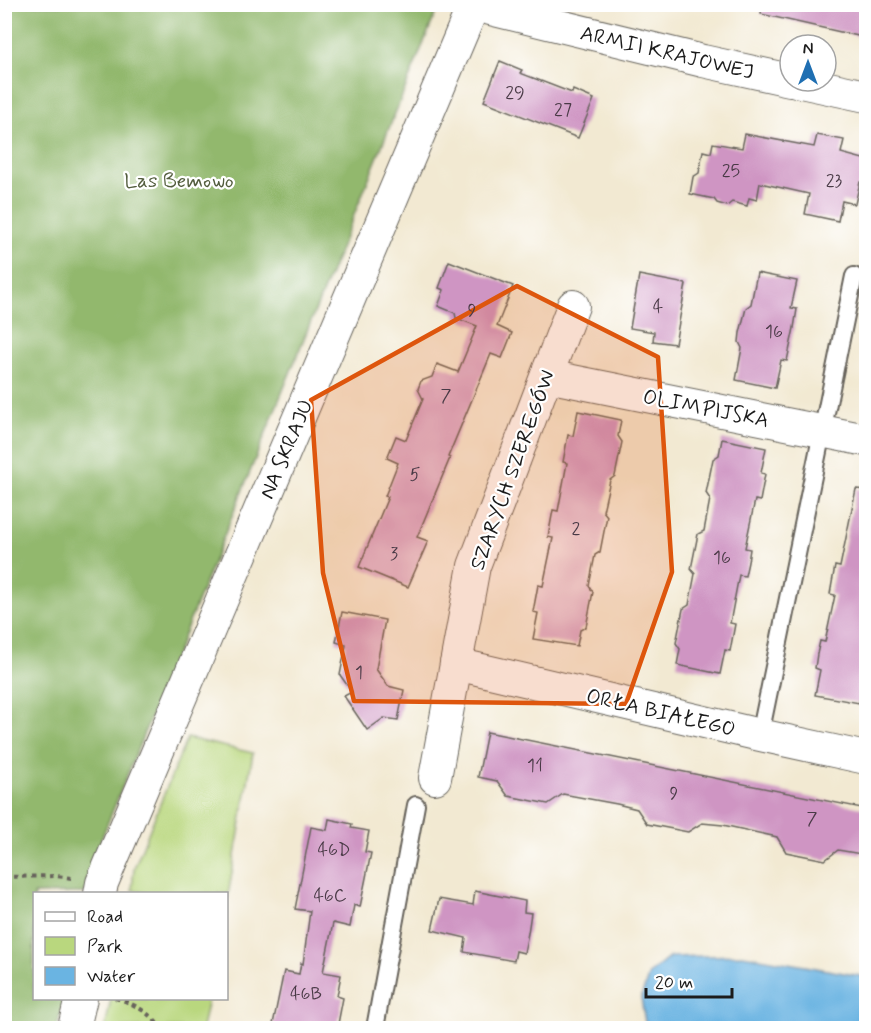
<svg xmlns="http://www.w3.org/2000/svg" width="871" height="1033" font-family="Mynerve,sans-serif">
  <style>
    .green { fill: #b9d77e; stroke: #6a7a4d; stroke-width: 1.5 }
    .forest { fill: #92b86d; stroke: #576a44; stroke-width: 1.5 }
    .water { fill: #6ab4e2; stroke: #43687f; stroke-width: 1.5 }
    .building { fill: #cf95c3 }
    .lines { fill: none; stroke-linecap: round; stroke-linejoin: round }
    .lane-casing { stroke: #67645c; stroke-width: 20 }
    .street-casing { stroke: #67645c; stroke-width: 34 }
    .path { stroke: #67645c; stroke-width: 4; stroke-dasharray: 4.5 4.5; stroke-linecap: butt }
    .lane { stroke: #fff; stroke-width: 16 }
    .street { stroke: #fff; stroke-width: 32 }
    .marked { fill: #de560d; fill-opacity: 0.2; stroke: #de560d; stroke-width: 4.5; stroke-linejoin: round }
    .labels { text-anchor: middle; stroke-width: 4.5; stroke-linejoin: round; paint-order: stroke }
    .number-label { font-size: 18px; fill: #493a46 }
    .street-label { font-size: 21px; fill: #1c1c1c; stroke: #fff }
    .park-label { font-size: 21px; fill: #535d3e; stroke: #fff }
  </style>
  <rect width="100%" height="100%" fill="#fff"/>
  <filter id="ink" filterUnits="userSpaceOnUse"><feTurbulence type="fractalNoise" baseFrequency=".0167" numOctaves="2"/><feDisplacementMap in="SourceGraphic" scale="12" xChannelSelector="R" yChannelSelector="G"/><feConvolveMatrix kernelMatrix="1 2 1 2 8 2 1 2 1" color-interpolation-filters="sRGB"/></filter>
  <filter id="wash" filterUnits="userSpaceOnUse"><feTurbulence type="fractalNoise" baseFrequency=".008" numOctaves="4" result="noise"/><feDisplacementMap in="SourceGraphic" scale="24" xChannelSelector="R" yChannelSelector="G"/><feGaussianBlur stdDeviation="1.35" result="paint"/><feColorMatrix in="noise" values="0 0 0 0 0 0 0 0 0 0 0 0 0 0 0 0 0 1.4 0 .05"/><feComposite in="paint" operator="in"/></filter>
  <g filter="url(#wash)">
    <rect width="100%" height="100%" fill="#f2e9d2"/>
    <g class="green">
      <path d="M187,738L253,753L227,901L226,894H151L132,890L134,868Z"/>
      <path d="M111,999V998L208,999L202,1028H105Z"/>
    </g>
    <path class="forest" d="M5,5H439L90,867L85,893L34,894V998L64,999L57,1028H5Z"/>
    <path class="water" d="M743,955L866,977V1028H646L641,998L649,974L670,957Z"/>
    <g id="blocks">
      <g class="building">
        <path d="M762,4H867V38L761,14Z"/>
        <path d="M500,61L522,70L520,73L572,93L573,90L594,99L578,138L484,101Z"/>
        <path d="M745,134L814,147L817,135L844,140L841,153L867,160V183L860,182L855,204L842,201L838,221L805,214L809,194L760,183L757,200L749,198L747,206L732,202L727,206L717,203L714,199L690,194L693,177L699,173L703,151L711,153L713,143L742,148Z"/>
        <path d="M449,261L513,286L497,326L512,333L502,358L491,354L448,457L450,458L417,537L428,541L408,587L359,567L388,497L385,496L398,463L387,458L396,436L406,440L423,399L418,389L421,381L432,377L437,364L458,372L477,326L456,318L455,313L438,306L444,290L439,288Z"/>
        <path d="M757,273L797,281L791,308L797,309L794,328L787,361L781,360L775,388L736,380L742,348L739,342L740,333L746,308L751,304Z"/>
        <path d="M639,275L686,284L675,344L653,341L654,332L630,328Z"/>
        <path d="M578,411L621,420L618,436L622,442L615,476L610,480L603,511L607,516L600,552L595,555L589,586L593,592L586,627L580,630L577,646L533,639L538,613L533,612L538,585L543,586L553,538L548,537L553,510L558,511L567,463L563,462L568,435L573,436Z"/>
        <path d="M722,439L766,448L761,473L765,474L760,501L755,500L745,548L750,549L748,562L745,576L739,575L730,623L735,624L730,651L725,650L720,674L677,665L680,649L676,643L683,609L689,605L695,574L691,569L698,534L704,531L710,499L706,493L713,459L719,455Z"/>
        <path d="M856,489L867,490V684L862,687L859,703L815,695L820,670L815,668L817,654L820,641L825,642L835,595L830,594L835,566L840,567Z"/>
        <path d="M342,612L385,620L376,669L388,686L404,690L398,720L384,718L367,730L344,696L352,692L340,675L346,645L336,642Z"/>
        <path d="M487,732L867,809V827L861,854L838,850L825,860L786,852L777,837L723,825L702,823L688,832L647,824L637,809L617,804L563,794L548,804L508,796L497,781L478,777Z"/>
        <path d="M329,819L352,824L351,828L369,831L365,852L371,853L360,907L354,905L350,927L333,923L323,972L341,975L337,996L343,998L337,1029H272L284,971L299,974L301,963L303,964L310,911L295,909L311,827L327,830Z"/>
        <path d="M475,891L525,901L524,912L531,913L528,933L524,953L516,951L514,961L464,952L466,938L432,930L439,899L473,905Z"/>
      </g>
    </g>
  </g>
  <g filter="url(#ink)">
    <use href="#blocks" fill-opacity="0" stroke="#67645c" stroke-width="1.5"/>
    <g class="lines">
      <g class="lane-casing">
        <g id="lane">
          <path d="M760,735L854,276"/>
          <path d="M375,1028L416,805"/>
        </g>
      </g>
      <g class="street-casing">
        <g id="street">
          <path d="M474,5L703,61L790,80"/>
          <path d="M796,81L866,96"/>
          <path d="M547,376L866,440"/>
          <path d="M456,664L760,735L866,758"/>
          <path d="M435,778L474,566L573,306"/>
          <path d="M100,894L102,883L474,4"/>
          <path d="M74,1028L81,998"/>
        </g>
      </g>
      <g class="path">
        <path d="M4,877L56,876L72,878"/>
        <path d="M115,998C134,1003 150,1013 161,1028"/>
      </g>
      <use href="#lane" class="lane"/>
      <use href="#street" class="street"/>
    </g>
  </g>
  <path class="marked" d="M517,286L658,357L672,572L626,704L354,701L323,573L311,400Z"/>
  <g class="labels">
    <g class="number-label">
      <text x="515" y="98">29</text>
      <text x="563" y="115">27</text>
      <text x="731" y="176">25</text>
      <text x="834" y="186">23</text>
      <text x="658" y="312">4</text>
      <text x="472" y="316">9</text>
      <text x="774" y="337">16</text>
      <text x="446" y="401">7</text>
      <text x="415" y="480">5</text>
      <text x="576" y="534">2</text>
      <text x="394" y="559">3</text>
      <text x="722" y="563">16</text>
      <text x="359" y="678">1</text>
      <text x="535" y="771">11</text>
      <text x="674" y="799">9</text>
      <text x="812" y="824">7</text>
      <text x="334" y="855">46D</text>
      <text x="330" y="901">46C</text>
      <text x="306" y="999">46B</text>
    </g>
    <g class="street-label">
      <text transform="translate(667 52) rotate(13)" y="7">ARMII KRAJOWEJ</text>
      <text transform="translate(706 408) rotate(11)" y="7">OLIMPIJSKA</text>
      <text transform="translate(286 449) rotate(-67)" y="7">NA SKRAJU</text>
      <text transform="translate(512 470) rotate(-70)" y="7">SZARYCH SZEREGÓW</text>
      <text transform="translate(661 712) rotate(13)" y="7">ORŁA BIAŁEGO</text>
    </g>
    <g class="park-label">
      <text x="179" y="187">Las Bemowo</text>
    </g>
  </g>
  <rect width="871" height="1033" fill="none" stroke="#fff" stroke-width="24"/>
  <rect x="33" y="892" width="195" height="108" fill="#ffffff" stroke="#a4a4a4" stroke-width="1.5"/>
  <rect x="45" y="912" width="30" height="9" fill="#ffffff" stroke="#a4a4a4" stroke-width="1.5"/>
  <text x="87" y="922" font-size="18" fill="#1c1c1c">Road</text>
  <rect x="45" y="937" width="30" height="18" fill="#b9d77e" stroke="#a4a4a4" stroke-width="1.5"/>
  <text x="87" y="952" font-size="18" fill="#1c1c1c">Park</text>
  <rect x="45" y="967" width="30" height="18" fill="#6ab4e2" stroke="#a4a4a4" stroke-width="1.5"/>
  <text x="87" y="982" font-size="18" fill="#1c1c1c">Water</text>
  <g transform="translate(808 63)"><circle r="28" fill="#ffffff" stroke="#a4a4a4" stroke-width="1.5"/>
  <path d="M0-4.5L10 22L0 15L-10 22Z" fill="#1f6fb2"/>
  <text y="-9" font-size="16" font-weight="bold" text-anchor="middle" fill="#1c1c1c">N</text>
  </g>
  <path d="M646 988v9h86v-9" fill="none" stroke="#1c1c1c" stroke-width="3"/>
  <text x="655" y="988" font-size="18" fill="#1c1c1c" stroke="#ffffff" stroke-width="4.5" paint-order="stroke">20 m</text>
</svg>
